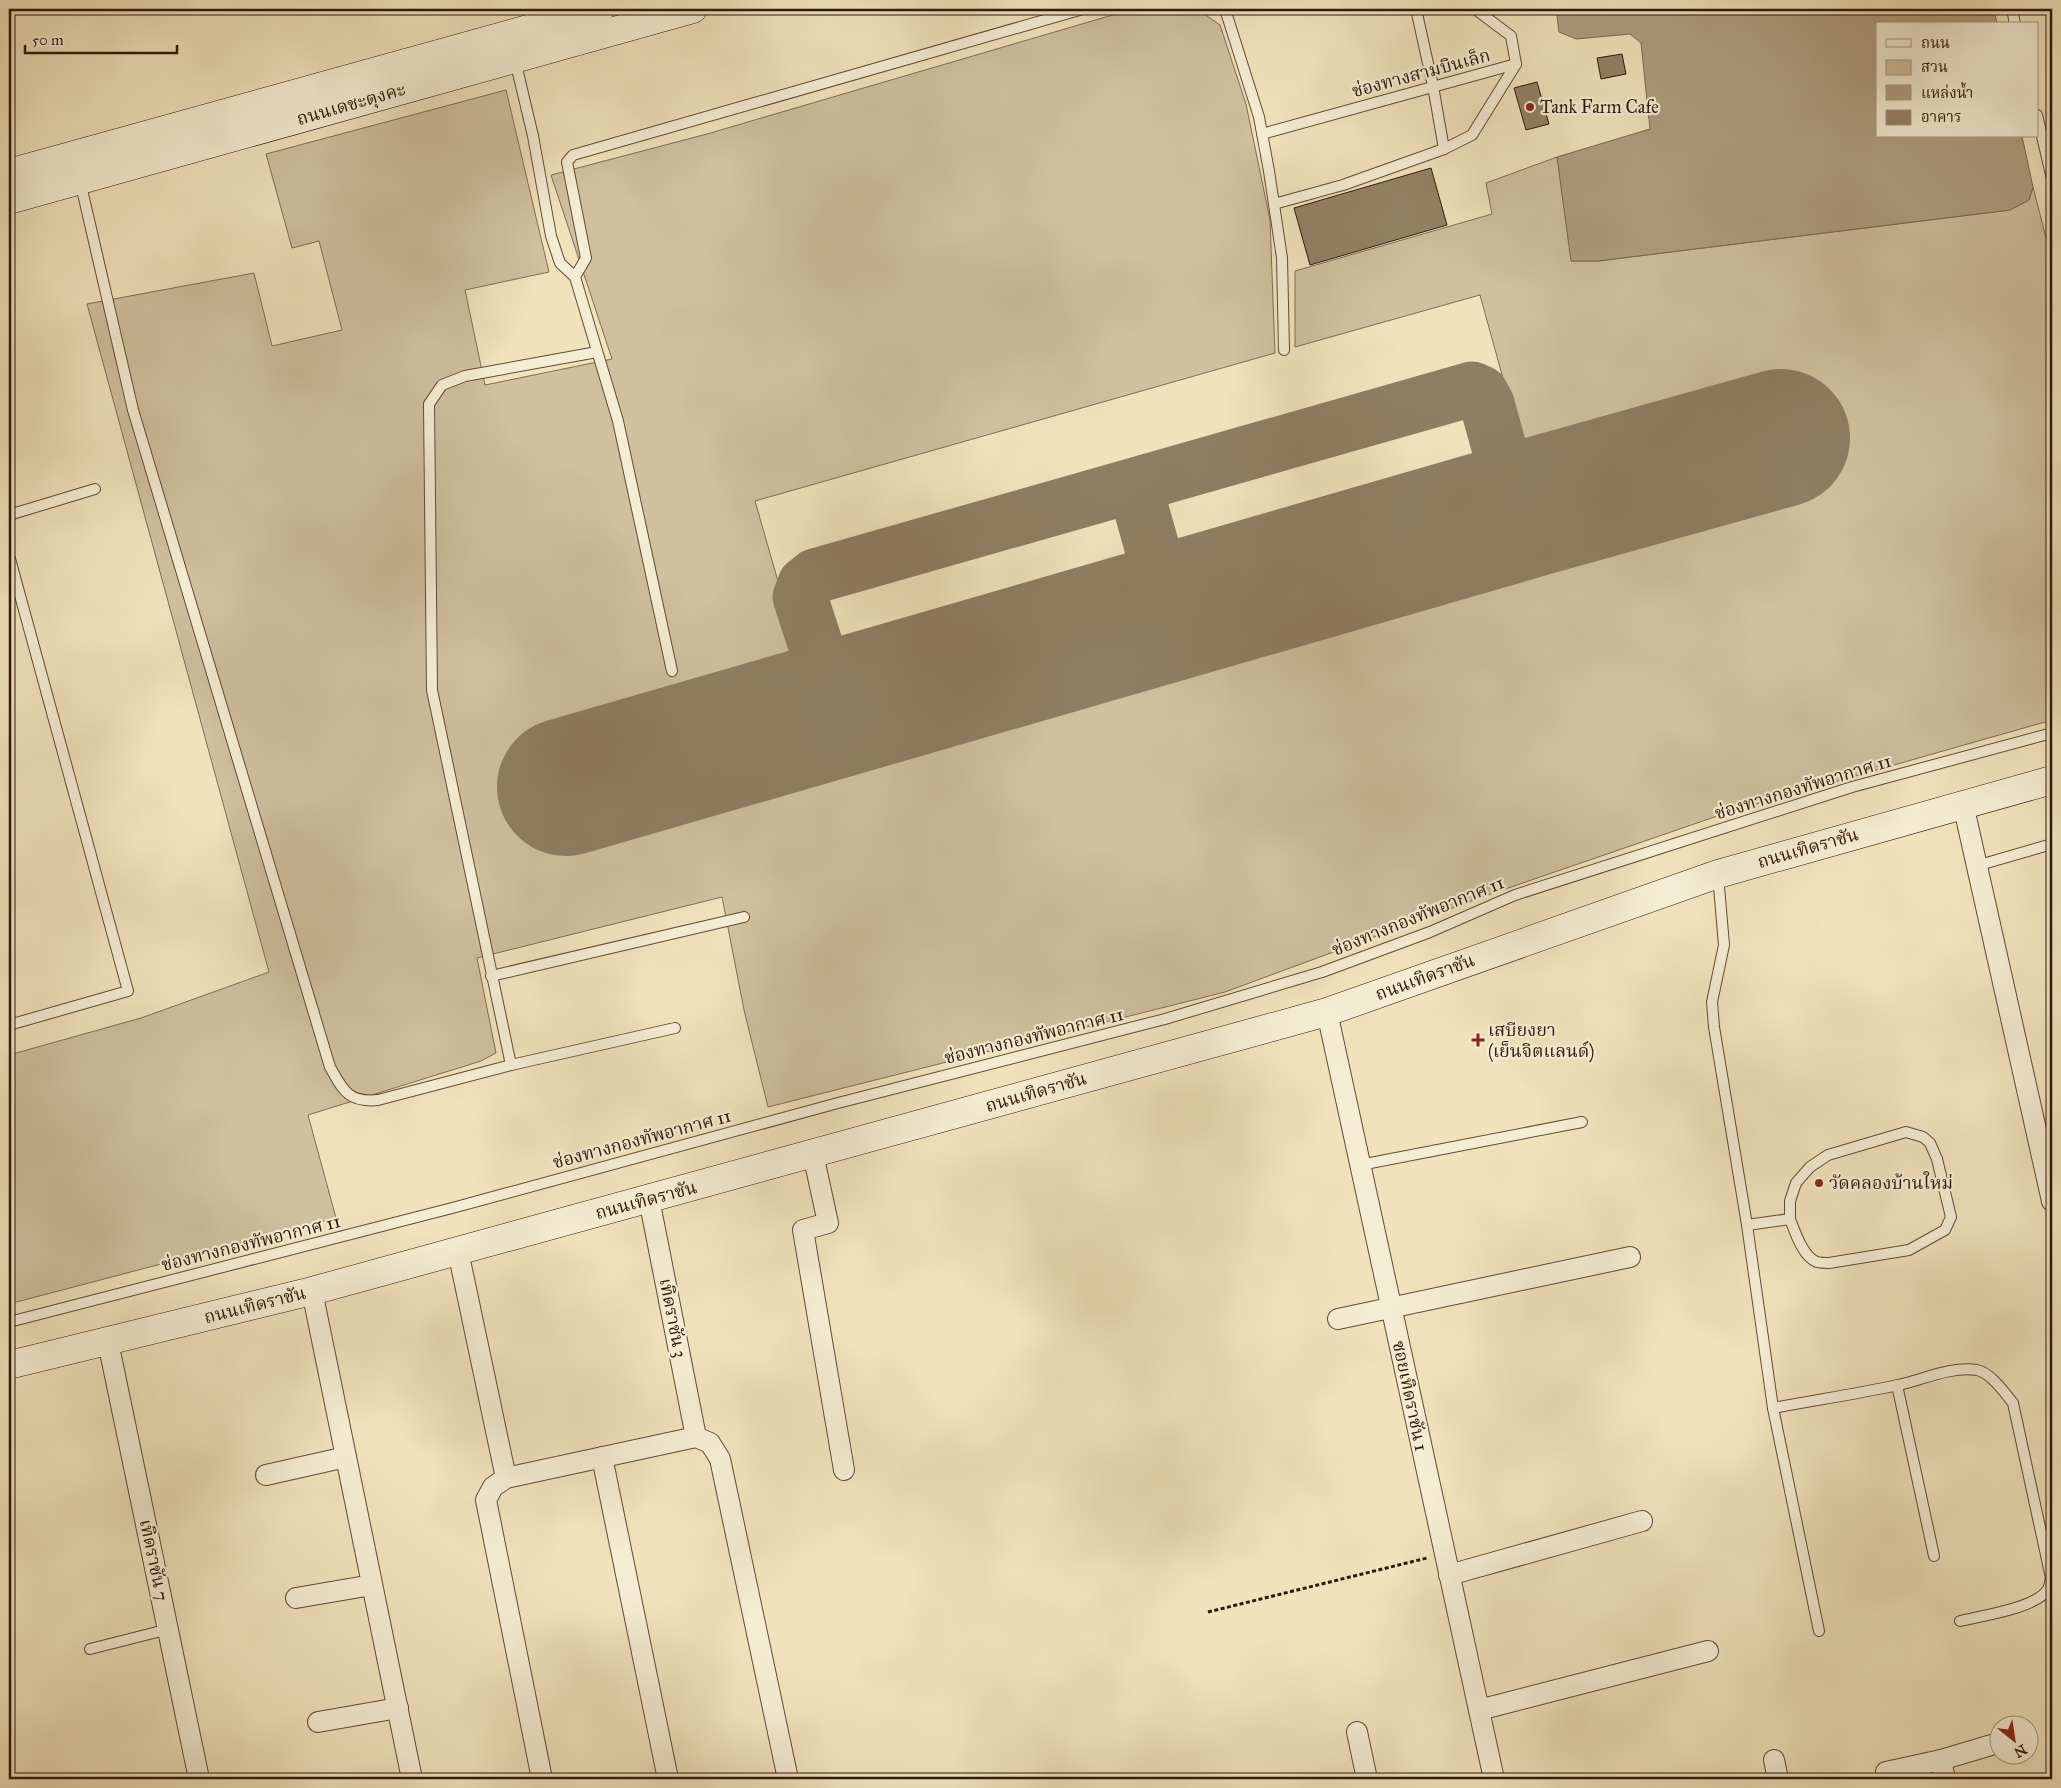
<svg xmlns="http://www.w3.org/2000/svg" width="2061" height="1788" font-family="'IM FELL Great Primer','Noto Serif Thai',serif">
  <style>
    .green { fill: #cfc09e; stroke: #806c54 }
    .water { fill: #af9e7f; stroke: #7c6850 }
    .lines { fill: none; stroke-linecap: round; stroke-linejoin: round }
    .taxiway { stroke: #907d62; stroke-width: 55 }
    .runway { stroke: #907d62; stroke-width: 138 }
    .building { fill: #948166; stroke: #301709 }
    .lane-casing { stroke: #604a36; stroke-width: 12 }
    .street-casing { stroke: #604a36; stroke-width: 22 }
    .secondary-casing { stroke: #301709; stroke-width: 29 }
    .path { stroke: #301709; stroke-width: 3; stroke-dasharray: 4 2.5; stroke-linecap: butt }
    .lane { stroke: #f5edd3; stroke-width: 10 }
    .street { stroke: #f5edd3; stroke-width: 20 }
    .secondary { stroke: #f5edd3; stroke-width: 28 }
    .poi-dot { fill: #8f2418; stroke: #f5edd3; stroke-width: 2 }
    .labels { text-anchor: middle; stroke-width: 4.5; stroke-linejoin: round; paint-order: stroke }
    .street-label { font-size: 18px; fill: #301709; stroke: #f5edd3 }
    .poi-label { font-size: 18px; fill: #301709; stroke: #f5edd3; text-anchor: start }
  </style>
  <rect width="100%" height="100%" fill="#f0e3bc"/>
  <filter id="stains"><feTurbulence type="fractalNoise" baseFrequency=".004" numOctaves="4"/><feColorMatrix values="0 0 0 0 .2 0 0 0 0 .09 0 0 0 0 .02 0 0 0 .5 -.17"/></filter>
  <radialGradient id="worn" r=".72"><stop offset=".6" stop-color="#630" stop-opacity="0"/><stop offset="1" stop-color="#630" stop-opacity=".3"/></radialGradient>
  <path class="green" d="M1133,9H1197L1220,25L1246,104L1270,220L1275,353L755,501L806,679L545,755L565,826L1805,470L1786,398L1529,473L1480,295L1295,347V271L1492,214L1486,183L1557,157L1572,261H1598L2010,210L2029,200L2033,187L2052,261V720L1729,812L1488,895L1225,992L768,1107L744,1010L722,897L477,958L496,1053L481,1061L308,1115L336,1218L9,1304V1055L141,1018L269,972L87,304L254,273L272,346L342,330L319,241L292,248L266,154L506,90L549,272L465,290L485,385L612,359L551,175L707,134Z"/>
  <path class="water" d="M1556,9H1994L1997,24H1877V136H2022L2033,187L2029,200L2010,210L1598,261H1571L1557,157L1650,129L1641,43L1630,34L1576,39L1559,32Z"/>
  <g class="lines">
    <g class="taxiway">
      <path d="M1146,482L1140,505L1165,593L1157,616"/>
      <path d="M814,715L828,693L829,686L800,597L805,584L815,576L1472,389L1481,393L1487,404L1509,483L1516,496L1534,507"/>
    </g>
    <path class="runway" d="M566,787L1534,507L1781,438"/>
  </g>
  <g class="building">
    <path d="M1622,54L1626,74L1601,79L1597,58Z"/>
    <path d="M1537,82L1549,124L1526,130L1514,88Z"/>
    <path d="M1431,168L1447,225L1310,265L1294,208Z"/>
  </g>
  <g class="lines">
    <g class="lane-casing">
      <g id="lane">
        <path d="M1225,9L1259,117L1269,171L1282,258L1284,350"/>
        <path d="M1416,9L1433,86L1444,149"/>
        <path d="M2012,9L2015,24"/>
        <path d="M515,60L533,136L551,236L560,263L575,277"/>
        <path d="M2037,115L2052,179"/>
        <path d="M1262,134L1516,64L1511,36L1475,9"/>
        <path d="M80,181L133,410L330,1067C343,1090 348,1103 378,1100L511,1065L432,690L429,404L442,385L465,376L597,352"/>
        <path d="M1274,204L1343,185L1444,149L1472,135L1516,64"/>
        <path d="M9,515L95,489"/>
        <path d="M9,555L128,991L9,1025"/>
        <path d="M672,671L618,421L575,277L586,258L567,162L573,155L1083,9"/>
        <path d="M1976,866L2052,844"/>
        <path d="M1718,875L1724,945L1712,1002L1714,1027L1747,1225L1773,1408L1819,1631"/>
        <path d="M491,976L744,917"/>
        <path d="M511,1065L675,1028"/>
        <path d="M1360,1165L1582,1122"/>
        <path d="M1747,1225L1790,1219C1795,1232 1803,1257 1817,1262C1821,1263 1826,1263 1829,1263L1909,1250L1945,1230L1951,1217L1937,1159L1930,1143L1923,1137L1906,1132L1828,1155L1810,1167L1796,1183L1790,1201V1219"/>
        <path d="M9,1322L456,1207L838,1103L1165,1019L1322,972L1430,932L1515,895L1852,787L2052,733"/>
        <path d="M1897,1385L1934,1556"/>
        <path d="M1773,1408C1815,1400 1857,1394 1898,1385C1922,1380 1951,1366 1977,1370C1991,1373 2004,1392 2013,1403L2051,1578C2050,1581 2050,1586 2048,1589C2037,1608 1981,1616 1960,1621"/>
        <path d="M90,1649L169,1629"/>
      </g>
    </g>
    <g class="street-casing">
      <g id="street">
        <path d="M1963,804L2052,1201"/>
        <path d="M1327,1012L1494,1779"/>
        <path d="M813,1154L828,1223L803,1230L844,1470"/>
        <path d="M649,1199L696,1437"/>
        <path d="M458,1251L506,1478"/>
        <path d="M312,1291L412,1779"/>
        <path d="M1338,1319L1630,1257"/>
        <path d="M108,1342L199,1779"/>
        <path d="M602,1457L668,1779"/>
        <path d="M266,1475L346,1457"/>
        <path d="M1449,1575L1642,1521"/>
        <path d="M296,1598L372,1585"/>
        <path d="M1479,1710L1708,1651"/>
        <path d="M318,1722L398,1708"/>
        <path d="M1357,1732L1367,1779"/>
        <path d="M1774,1760L1778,1779"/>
        <path d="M1941,1760L1945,1779"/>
        <path d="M1886,1772L1941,1760L1998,1743"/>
        <path d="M542,1779L486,1500L493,1487L506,1478L696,1437L710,1443L720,1459L788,1779"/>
      </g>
    </g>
    <g class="secondary-casing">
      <g id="secondary">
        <path d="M9,173L600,9"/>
        <path d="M9,200L693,9"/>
        <path d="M9,1365L312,1291L1327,1012L1718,874L2052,780"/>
      </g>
    </g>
    <path class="path" d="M1208,1612L1427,1558"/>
    <use href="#lane" class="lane"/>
    <use href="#street" class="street"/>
    <use href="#secondary" class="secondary"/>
  </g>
  <g class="poi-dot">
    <circle cx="1530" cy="107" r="5"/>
    <path d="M1475.5 1032.5h5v5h5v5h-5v5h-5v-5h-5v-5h5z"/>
    <circle cx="1819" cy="1183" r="5"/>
  </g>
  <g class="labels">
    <g class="street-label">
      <text transform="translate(1421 73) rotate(-15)" y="6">ช่องทางสามบินเล็ก</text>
      <text transform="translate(351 104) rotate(-16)" y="6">ถนนเดชะตุงคะ</text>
      <text transform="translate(1803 787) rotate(-17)" y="6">ช่องทางกองทัพอากาศ 11</text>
      <text transform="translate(1808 848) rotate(-16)" y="6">ถนนเทิดราชัน</text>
      <text transform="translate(1418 916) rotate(-22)" y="6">ช่องทางกองทัพอากาศ 11</text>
      <text transform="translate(1425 977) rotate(-20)" y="6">ถนนเทิดราชัน</text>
      <text transform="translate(1034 1036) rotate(-14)" y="6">ช่องทางกองทัพอากาศ 11</text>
      <text transform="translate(1036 1092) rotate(-16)" y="6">ถนนเทิดราชัน</text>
      <text transform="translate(642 1139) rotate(-15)" y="6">ช่องทางกองทัพอากาศ 11</text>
      <text transform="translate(646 1200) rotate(-15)" y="6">ถนนเทิดราชัน</text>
      <text transform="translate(251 1243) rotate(-14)" y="6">ช่องทางกองทัพอากาศ 11</text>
      <text transform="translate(255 1305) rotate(-14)" y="6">ถนนเทิดราชัน</text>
      <text transform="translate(673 1318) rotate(79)" y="6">เทิดราชัน 3</text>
      <text transform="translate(1410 1396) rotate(78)" y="6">ซอยเทิดราชัน 1</text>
      <text transform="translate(154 1560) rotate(78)" y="6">เทิดราชัน 7</text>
    </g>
    <g class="poi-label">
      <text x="1540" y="113">Tank Farm Cafe</text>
      <text x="1488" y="1036">เสบียงยา<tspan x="1488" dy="21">(เย็นจิตแลนด์)</tspan></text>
      <text x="1829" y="1189">วัดคลองบ้านใหม่</text>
    </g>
  </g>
  <rect width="2061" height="1788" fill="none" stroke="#f0e3bc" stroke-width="30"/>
  <rect x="10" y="10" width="2041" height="1768" fill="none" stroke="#301709" stroke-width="2.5"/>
  <rect x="15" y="15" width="2031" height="1758" fill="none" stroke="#301709"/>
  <rect x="1876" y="22" width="162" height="115" fill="#f5edd3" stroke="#a69782"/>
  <rect x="1886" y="39" width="25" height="8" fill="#f5edd3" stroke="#a69782"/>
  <text x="1921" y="48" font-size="15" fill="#301709">ถนน</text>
  <rect x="1886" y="60" width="25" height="15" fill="#cfc09e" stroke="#a69782"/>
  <text x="1921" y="72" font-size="15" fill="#301709">สวน</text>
  <rect x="1886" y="85" width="25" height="15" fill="#af9e7f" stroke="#a69782"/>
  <text x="1921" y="98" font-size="15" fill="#301709">แหล่งน้ำ</text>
  <rect x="1886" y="110" width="25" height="15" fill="#948166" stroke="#a69782"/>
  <text x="1921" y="122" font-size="15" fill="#301709">อาคาร</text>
  <g transform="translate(2014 1740) rotate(150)"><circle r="24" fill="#f5edd3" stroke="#a69782"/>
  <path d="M0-4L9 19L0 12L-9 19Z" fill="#8f2418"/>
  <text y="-8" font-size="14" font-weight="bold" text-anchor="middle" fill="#301709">N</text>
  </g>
  <path d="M25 45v8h152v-8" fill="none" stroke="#301709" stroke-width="2.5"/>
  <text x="32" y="45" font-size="15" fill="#301709" stroke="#f5edd3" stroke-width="4" paint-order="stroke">50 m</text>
  <rect width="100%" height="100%" filter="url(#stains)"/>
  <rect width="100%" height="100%" fill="url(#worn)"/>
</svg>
